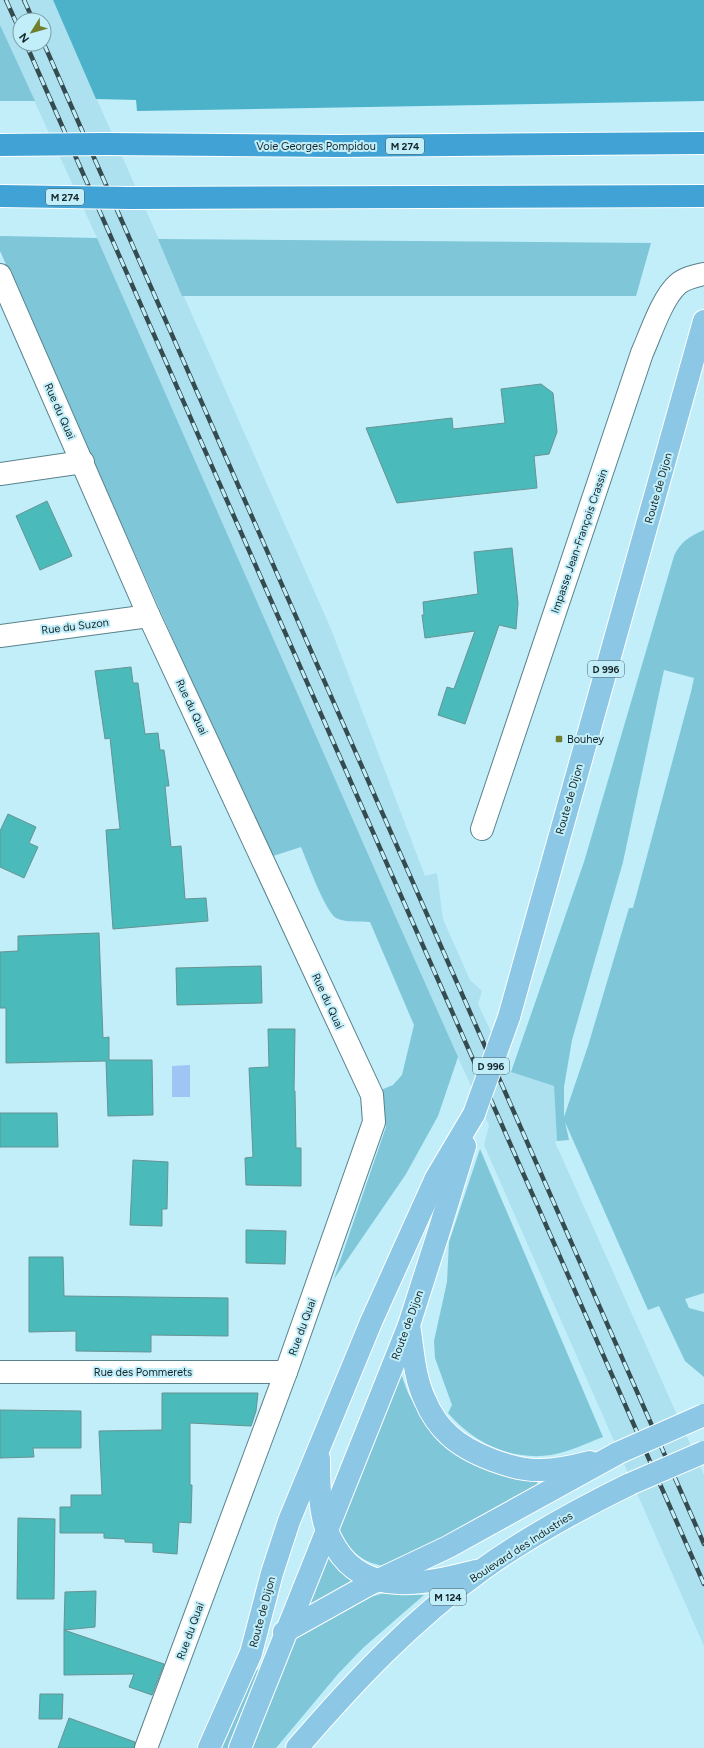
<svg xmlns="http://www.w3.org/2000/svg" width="704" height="1748" font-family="Figtree,sans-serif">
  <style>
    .built { fill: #ade1ef; fill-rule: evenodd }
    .green { fill: #7ec6d8; fill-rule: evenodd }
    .forest { fill: #4bb2c9 }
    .water { fill: #9fc5f5 }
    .building { fill: #4bbaba; stroke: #679393 }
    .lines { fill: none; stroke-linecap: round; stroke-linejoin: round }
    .minor-casing { stroke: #59828c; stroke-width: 24 }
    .major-casing { stroke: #fff; stroke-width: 24 }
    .highway-casing { stroke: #fff; stroke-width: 24 }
    .minor { stroke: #fff; stroke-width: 22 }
    .major { stroke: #8cc7e6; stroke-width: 22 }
    .highway { stroke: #40a2d5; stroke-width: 22 }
    .rail-casing { stroke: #354b50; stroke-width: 4.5 }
    .rail { stroke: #c1eef9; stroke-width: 3; stroke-dasharray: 9; stroke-linecap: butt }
    .major-bridge-casing { stroke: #fff; stroke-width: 24; stroke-linecap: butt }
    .highway-bridge-casing { stroke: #fff; stroke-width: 24; stroke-linecap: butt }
    .major-bridge { stroke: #8cc7e6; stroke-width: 22 }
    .highway-bridge { stroke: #40a2d5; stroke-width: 22 }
    .poi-dot { fill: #717e2b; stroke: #c1eef9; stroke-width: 1.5 }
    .labels { text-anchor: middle; stroke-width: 4; stroke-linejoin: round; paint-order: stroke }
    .shield { fill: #c1eef9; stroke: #496268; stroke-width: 1 }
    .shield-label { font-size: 10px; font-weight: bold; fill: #15262a }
    .street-label { font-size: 11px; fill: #15262a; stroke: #c1eef9 }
    .poi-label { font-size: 11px; fill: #15262a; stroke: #c1eef9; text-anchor: start }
  </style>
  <rect width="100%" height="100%" fill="#c1eef9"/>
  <path class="built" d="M0,0H53L331,629L425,876L437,873L443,919L470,980L482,991L478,1004L509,1071L554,1086L557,1141L555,1142L704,1475V1646L484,1145L489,1125L421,977L97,238L0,26ZM20,20H44V44H20Z"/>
  <g class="green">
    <path d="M0,25L35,101H0Z"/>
    <path d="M0,236L97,238L393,911L458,1057L438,1116L406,1174L334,1279L386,1127L381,1090L393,1085L402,1075L414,1025L370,922C360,921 345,923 336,918C325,911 307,861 301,847L270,857L0,251Z"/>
    <path d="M158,239L651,243L636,296H182Z"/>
    <path d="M704,530V1293L685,1299L689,1308L704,1312V1377L685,1361L659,1306L648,1310L565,1122L569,1140L557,1141L554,1086L511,1072L584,862L674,556C680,542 690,536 704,530ZM664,670L694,678L691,692L633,908H629L588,1046L564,1117V1087L572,1040L623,862Z"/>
    <path d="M480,1149L603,1437C587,1443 569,1452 551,1455C511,1461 474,1443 448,1413L452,1405L435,1358L434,1341L447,1282L449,1242Z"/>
    <path d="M401,1374L408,1393L428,1427L485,1468L512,1478H535L540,1489L384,1566C360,1562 350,1550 337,1529Z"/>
    <path d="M328,1555L358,1581L306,1609Z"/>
    <path d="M385,1593L424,1595L364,1647L338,1674L276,1748H251L294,1639L298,1633L370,1597Z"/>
    <path d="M263,1666L232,1748H218L253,1673Z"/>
  </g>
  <path class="forest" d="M53,0H704V101L137,111L136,100L96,99Z"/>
  <path class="water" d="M190,1065V1097H172V1066Z"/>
  <g class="building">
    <path d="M541,384L553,393L557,432L549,454L534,456L537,488L397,503L366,428L452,418L453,429L505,423L501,389Z"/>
    <path d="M47,501L72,556L40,570L16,516Z"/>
    <path d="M512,548L518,603L516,629L499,625L465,724L438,715L447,687L454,689L475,631L425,638L422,615H424L423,602L478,594L474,552Z"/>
    <path d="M131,667L133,683H138L145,734L158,733L160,750H164L169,786H165L171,847L181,846L185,899L206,898L208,921L113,929L106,830L120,829L110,738L105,739L95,671Z"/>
    <path d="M8,814L36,827L29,843L38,847L24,878L0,867V831Z"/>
    <path d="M99,933L103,1038L109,1037V1060H152L153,1115L108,1116L106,1061L6,1063V1008H0V952L18,951V936Z"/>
    <path d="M261,966L262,1003L177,1005L176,968Z"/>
    <path d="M268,1029H295L294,1091H295L296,1148H301V1186L246,1185L245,1158L253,1157L249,1068L269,1067Z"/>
    <path d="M0,1113H57L58,1147H0Z"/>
    <path d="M133,1160L168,1162L167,1209H162V1226L130,1225Z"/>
    <path d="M246,1230L286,1231L285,1264L246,1263Z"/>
    <path d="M29,1257H63L64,1296L228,1298V1336L151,1335V1352L76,1351V1331L29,1332Z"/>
    <path d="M162,1393H258L256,1411L251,1426L190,1423V1485H192L191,1523L179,1522L177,1554L153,1552V1543L125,1542V1539L104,1538V1533H60V1507H71V1495H102L99,1431L162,1430Z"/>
    <path d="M0,1410L81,1411V1448H33L34,1457L0,1458Z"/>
    <path d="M18,1518L55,1519L54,1599H17Z"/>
    <path d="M96,1591L95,1627L64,1630L65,1592Z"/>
    <path d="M64,1630L164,1664L152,1695L129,1687L134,1674L64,1675Z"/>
    <path d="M40,1694H63L62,1719H39Z"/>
    <path d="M69,1718L135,1742L134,1748H58Z"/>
  </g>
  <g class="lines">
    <g class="minor-casing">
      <g id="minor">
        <path d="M0,275L149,616L372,1095L374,1122L286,1372L146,1748"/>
        <path d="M0,474L83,462"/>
        <path d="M0,636L149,616"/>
        <path d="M482,829L642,353C651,333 662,298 678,284C685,278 695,276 704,274"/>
        <path d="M0,1372H286"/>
      </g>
    </g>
    <g class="major-casing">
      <g id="major">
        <path d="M509,1017L704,321"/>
        <path d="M409,1325C413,1349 414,1377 425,1400C430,1412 439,1426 449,1435C469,1454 514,1471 541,1470C557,1470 575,1466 590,1462"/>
        <path d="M319,1459C319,1479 319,1498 323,1517C325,1529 330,1538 336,1548C367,1599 428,1583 476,1571"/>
        <path d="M284,1632L370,1584L448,1547L618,1453"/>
        <path d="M209,1748L251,1653L272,1573L289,1521L371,1322L436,1178L474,1114"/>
        <path d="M240,1748L409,1325L440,1228L465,1146"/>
        <path d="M297,1748C353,1683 412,1620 483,1569C529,1536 579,1509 630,1484"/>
      </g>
    </g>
    <g class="highway-casing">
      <g id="highway">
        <path d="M106,144L337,146L704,143"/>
        <path d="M130,198L704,196"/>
      </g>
    </g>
    <use href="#minor" class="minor"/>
    <use href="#major" class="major"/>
    <use href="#highway" class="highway"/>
    <g class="rail-casing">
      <g id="rail">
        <path d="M6,0L20,31"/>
        <path d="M24,0L33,20"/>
        <path d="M26,44L704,1584"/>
        <path d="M44,44L704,1544"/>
      </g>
    </g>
    <use href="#rail" class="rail"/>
    <g class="major-bridge-casing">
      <g id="major-bridge">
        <path d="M474,1114L509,1017"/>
        <path d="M618,1453L704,1415"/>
        <path d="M630,1484L704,1452"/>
      </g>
    </g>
    <g class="highway-bridge-casing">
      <g id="highway-bridge">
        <path d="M0,145L106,144"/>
        <path d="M0,196L130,198"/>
      </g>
    </g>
    <use href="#major-bridge" class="major-bridge"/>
    <use href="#highway-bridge" class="highway-bridge"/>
  </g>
  <rect class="poi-dot" x="555" y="735" width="8" height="8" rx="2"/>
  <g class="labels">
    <g class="shield">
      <rect x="386" y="138" width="38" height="16" rx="3"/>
      <rect x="46" y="189" width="38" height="16" rx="3"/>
      <rect x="588" y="661" width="36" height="16" rx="3"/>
      <rect x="473" y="1058" width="36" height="16" rx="3"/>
      <rect x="430" y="1589" width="36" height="16" rx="3"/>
    </g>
    <g class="shield-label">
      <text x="405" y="150">M 274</text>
      <text x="65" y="201">M 274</text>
      <text x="606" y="673">D 996</text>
      <text x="491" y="1070">D 996</text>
      <text x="448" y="1601">M 124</text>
    </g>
    <g class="street-label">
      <text x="316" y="150">Voie Georges Pompidou</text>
      <text transform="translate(60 411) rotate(66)" y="4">Rue du Quai</text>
      <text transform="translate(658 488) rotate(-74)" y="4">Route de Dijon</text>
      <text transform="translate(579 541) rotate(-71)" y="4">Impasse Jean-François Crassin</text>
      <text transform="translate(75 626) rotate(-7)" y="4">Rue du Suzon</text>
      <text transform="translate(192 707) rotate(65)" y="4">Rue du Quai</text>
      <text transform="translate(569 799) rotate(-74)" y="4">Route de Dijon</text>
      <text transform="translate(328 1001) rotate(65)" y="4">Rue du Quai</text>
      <text transform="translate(407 1325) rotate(-70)" y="4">Route de Dijon</text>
      <text transform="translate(302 1327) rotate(-70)" y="4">Rue du Quai</text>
      <text x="143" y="1376">Rue des Pommerets</text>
      <text transform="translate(521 1547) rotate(-33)" y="4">Boulevard des Industries</text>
      <text transform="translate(262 1612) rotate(-75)" y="4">Route de Dijon</text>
      <text transform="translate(190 1631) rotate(-70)" y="4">Rue du Quai</text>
    </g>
    <g class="poi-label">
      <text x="567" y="743">Bouhey</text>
    </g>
  </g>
  <g transform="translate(32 32) rotate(233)"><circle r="19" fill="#c1eef9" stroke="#7c9ea6"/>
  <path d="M0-3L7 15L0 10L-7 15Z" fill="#717e2b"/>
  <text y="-6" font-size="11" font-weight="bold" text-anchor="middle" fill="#15262a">N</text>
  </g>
</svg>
